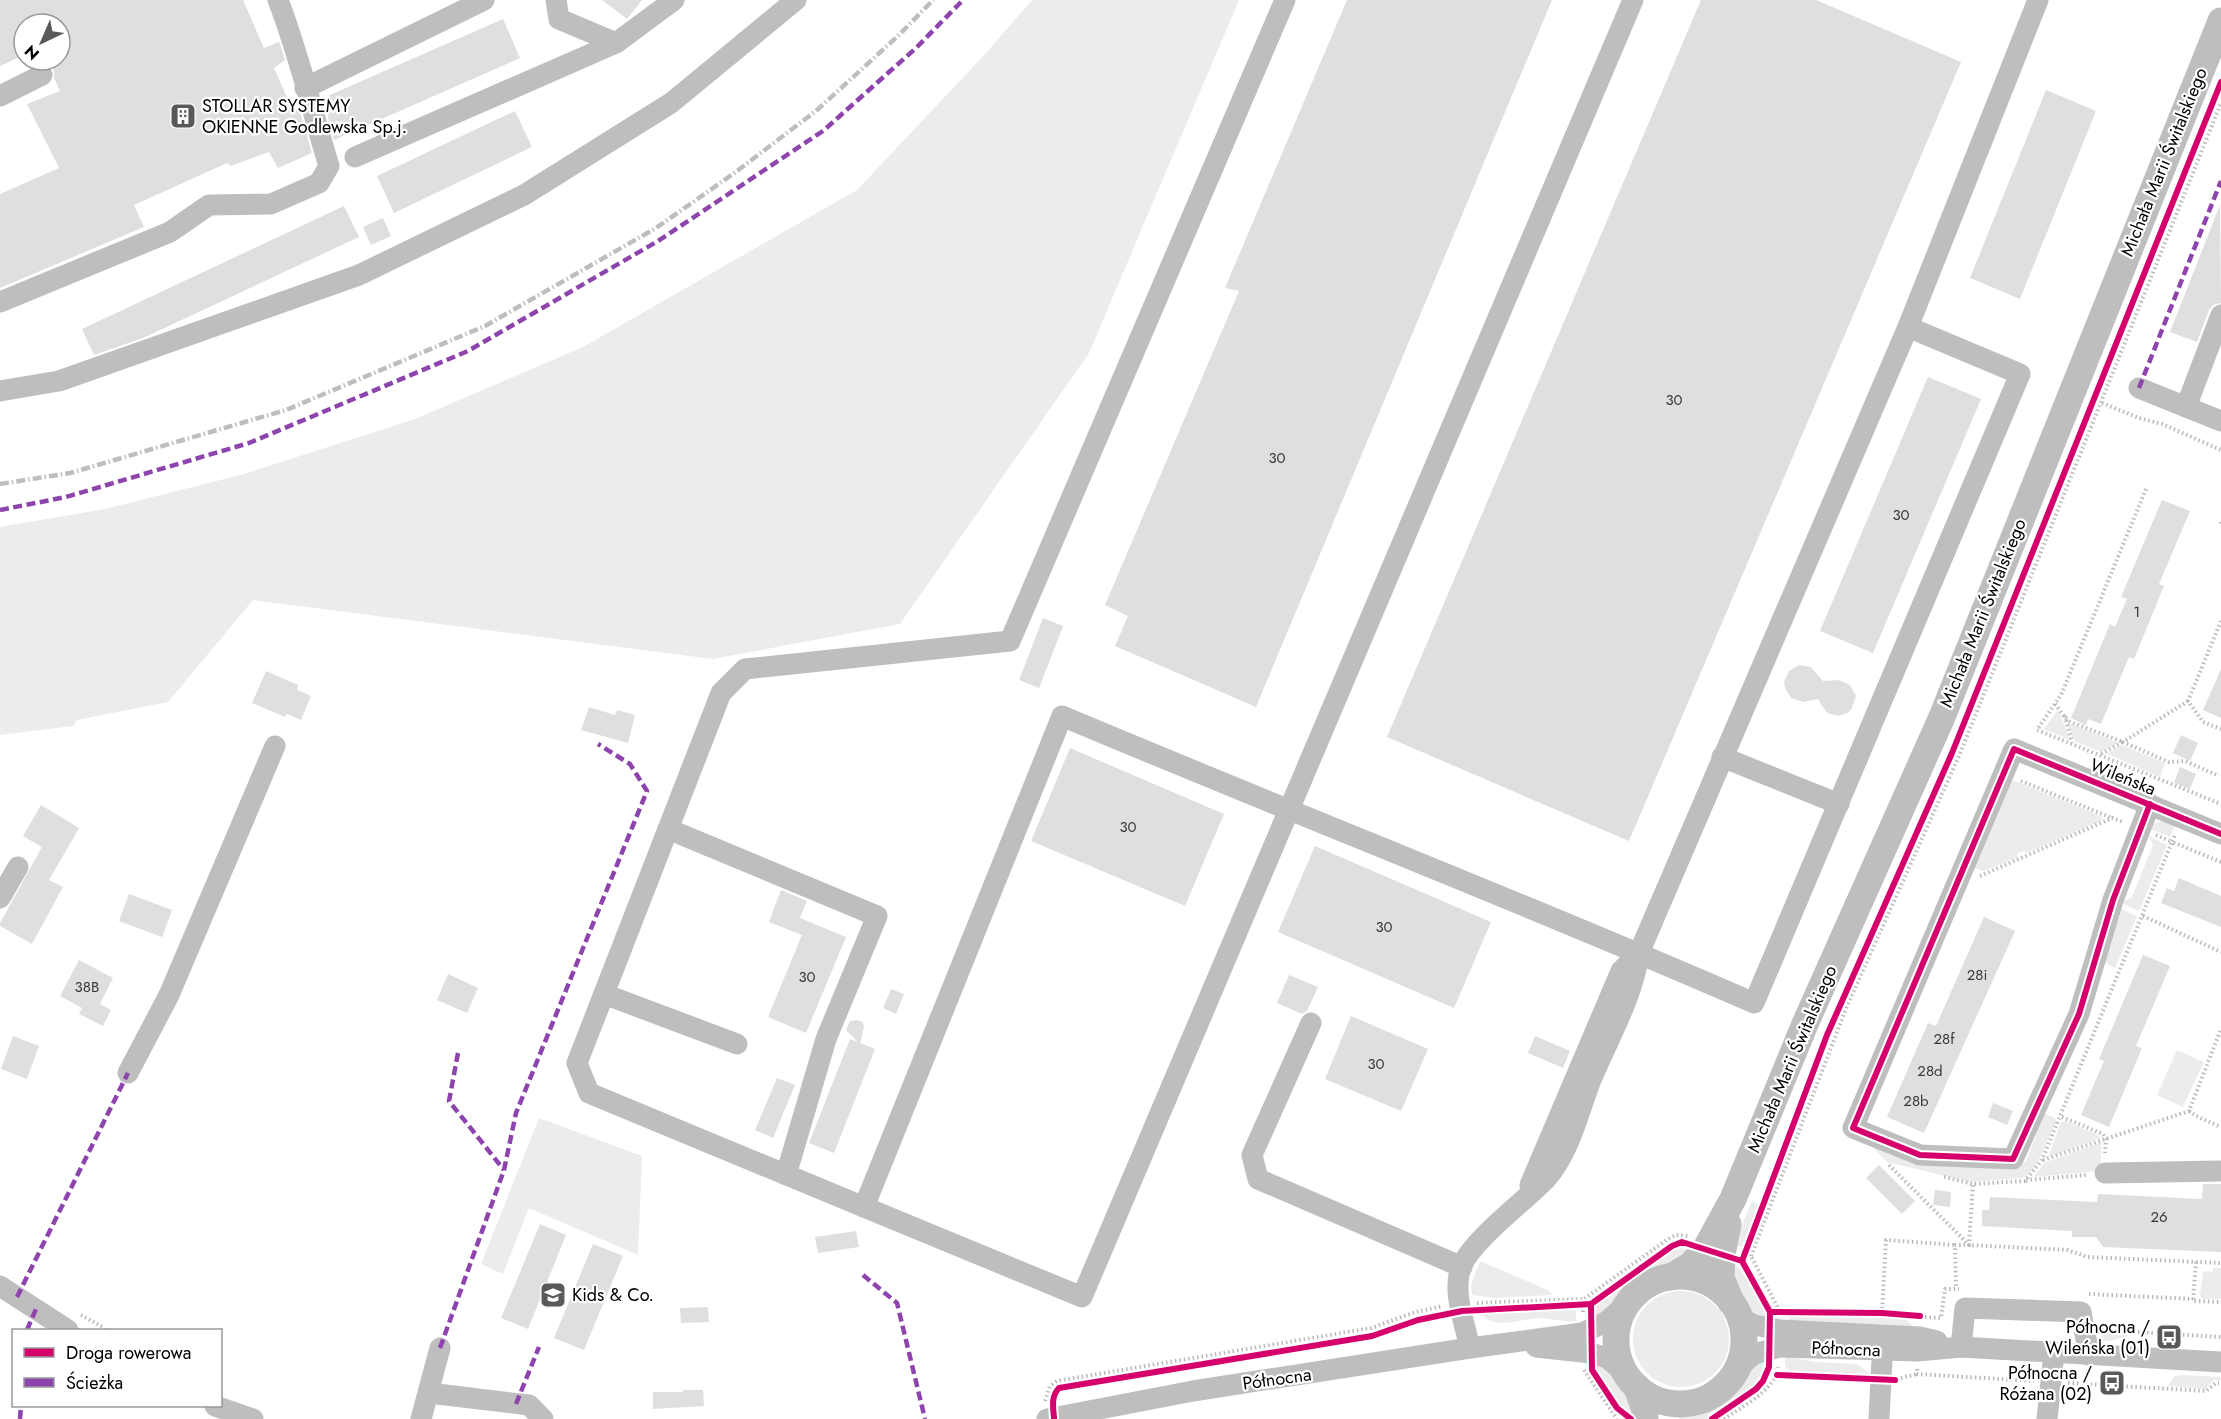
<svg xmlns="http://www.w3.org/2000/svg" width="2221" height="1419" font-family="Jost,sans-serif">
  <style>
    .green { fill: #ececec }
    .building { fill: #dfdfdf }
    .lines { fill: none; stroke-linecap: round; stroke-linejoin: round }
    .path { stroke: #b9b9b9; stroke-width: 4; stroke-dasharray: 1.5 3; stroke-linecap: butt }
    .minor { stroke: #bebebe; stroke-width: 21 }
    .major { stroke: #bebebe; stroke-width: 27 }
    .rail { stroke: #bebebe; stroke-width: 4.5; stroke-dasharray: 9 3 1.5 3; stroke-linecap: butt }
    .quiet { stroke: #8e44ad; stroke-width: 4.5; stroke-dasharray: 9 4.5; stroke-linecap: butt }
    .cycleway-casing { stroke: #fff; stroke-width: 10 }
    .cycleway { stroke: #d6006c; stroke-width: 6 }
    .labels { text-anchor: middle; stroke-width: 4.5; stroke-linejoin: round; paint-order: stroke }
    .number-label { font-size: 15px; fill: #383838 }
    .poi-label { font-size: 18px; fill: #000; stroke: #fff; text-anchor: start }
    .street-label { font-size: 18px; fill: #000; stroke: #fff }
  </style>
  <rect width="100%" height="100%" fill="#fff"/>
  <g class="green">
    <path d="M1032,0H1239L1089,353L900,624L713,659L253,600L168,702L77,720L73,726L0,735V527L105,509L244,474L415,419L583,347L857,190L986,53Z"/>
    <path d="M2057,711H2059L2070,740L2044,729Z"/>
    <path d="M2067,722L2118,743L2101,752L2074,741Z"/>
    <path d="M2122,745L2165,763L2160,777L2107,754Z"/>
    <path d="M2010,779L2103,817L2101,821L2026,853L2024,851L2017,854L2018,857L1984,871L1972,867Z"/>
    <path d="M2163,820L2176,824L2170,837L2150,829L2154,824Z"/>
    <path d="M2149,836L2167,845L2139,911L2121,903L2132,897L2153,845Z"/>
    <path d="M2119,908L2137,916L2115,968L2104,962Z"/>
    <path d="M2177,1050L2204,1062L2183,1107L2157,1095Z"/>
    <path d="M2044,1113L2055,1118L2056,1122L2036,1166L2026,1176L2022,1178L1970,1182L1887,1162L1862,1136L1997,1162H2026Z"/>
    <path d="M539,1118L642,1156L638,1255L529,1208L503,1274L481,1264Z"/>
    <path d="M2066,1121L2096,1134L2101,1138L2048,1157L2061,1122Z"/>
    <path d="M2102,1142L2100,1171L2033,1177L2044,1163Z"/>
    <path d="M1752,1201L1758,1204L1742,1247L1734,1244Z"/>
    <path d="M1676,1246L1693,1251L1674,1266L1639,1279L1595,1319L1594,1306L1598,1302Z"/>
    <path d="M1480,1261L1550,1291L1552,1295L1495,1298L1472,1295L1471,1285Z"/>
    <path d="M1729,1262L1736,1265L1741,1270L1765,1310L1767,1321L1746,1309L1740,1302Z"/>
    <path d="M2213,1268H2221V1299H2203L2200,1296L2203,1271L2213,1272Z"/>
    <circle cx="1681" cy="1339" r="48"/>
    <path d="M1576,1308V1321C1564,1322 1553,1319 1541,1318C1523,1318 1494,1332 1481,1313Z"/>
    <path d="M1792,1314L1906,1318L1913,1327L1786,1323Z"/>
    <path d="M2107,1333L2127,1334L2128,1336C2118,1338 2105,1345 2097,1338Z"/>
    <path d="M1785,1356L1815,1362L1857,1364L1870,1374L1791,1372L1785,1366Z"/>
    <path d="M1765,1361L1760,1376L1755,1383L1705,1419H1678C1689,1409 1704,1408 1717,1400C1732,1391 1739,1376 1751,1364Z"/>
    <path d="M1593,1363L1616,1374L1634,1400L1632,1415L1621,1409L1617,1402Z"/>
    <path d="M2180,1375L2221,1377V1381L2214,1380L2205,1389L2168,1386L2175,1376Z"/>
  </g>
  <g class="building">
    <path d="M0,0H243L264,48L279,42L280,44L285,60L274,68L293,111L299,108L312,153L278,168L269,152L231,166L227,163L134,205L144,227L0,288V194L59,168L27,104L60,91L54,78V70L47,62L60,60V24H24V55L0,66Z"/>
    <path d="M602,0H642L627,19Z"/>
    <path d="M1347,0H1552L1256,707L1115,646L1128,616L1105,605L1239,291L1225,288Z"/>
    <path d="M1701,0H1816L1961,62L1629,841L1387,737Z"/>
    <path d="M503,19L520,58L334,140L323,98Z"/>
    <path d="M2046,90L2096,111L2020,299L1970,278Z"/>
    <path d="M515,111L532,147L394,213L377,176Z"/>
    <path d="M2220,205L2221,303L2213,305L2209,310L2197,342L2170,332Z"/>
    <path d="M344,206L359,237L143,338L94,355L82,329Z"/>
    <path d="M383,218L391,236L371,245L363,227Z"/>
    <path d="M1928,377L1981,399L1873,653L1820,631Z"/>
    <path d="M2162,500L2190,511L2159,584L2164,586L2134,659L2129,657L2101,724L2088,719L2086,725L2071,718L2110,624L2115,627L2127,599L2121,597Z"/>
    <path d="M1043,618L1063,626L1039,688L1019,680Z"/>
    <path d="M1799,665L1811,667L1823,681L1839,680L1850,685L1856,696L1852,708L1848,713L1838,716L1827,713L1818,699L1803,702L1791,698L1785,688L1784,682L1789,671Z"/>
    <path d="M2221,669V718L2203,710Z"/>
    <path d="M266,671L298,685L297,690L311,696L301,720L287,714L285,717L252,703Z"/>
    <path d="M589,707L615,715L617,710L635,715L628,743L581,730Z"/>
    <path d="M2181,735L2198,743L2190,761L2173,753Z"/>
    <path d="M1070,748L1224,814L1185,906L1031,841Z"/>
    <path d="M2180,767L2196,774L2190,789L2174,783Z"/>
    <path d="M41,805L79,828L49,880L63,887L32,944L0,926V923L42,847L23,836Z"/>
    <path d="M1315,846L1491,922L1454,1008L1278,932Z"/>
    <path d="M2179,878L2221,896V927L2161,903L2167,888L2174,891Z"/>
    <path d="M781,890L807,901L800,918L846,937L806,1033L768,1017L802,935L769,922Z"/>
    <path d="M129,894L172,910L162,937L119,921Z"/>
    <path d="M1984,917L2015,931L1924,1133L1887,1117L1928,1023L1936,1026Z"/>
    <path d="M2143,955L2170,966L2136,1046L2142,1048L2109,1127L2081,1115L2104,1061L2099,1059Z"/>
    <path d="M79,960L113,978L100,1004L111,1010L103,1026L79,1014L82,1008L60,996Z"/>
    <path d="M448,974L478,988L467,1013L437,1000Z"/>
    <path d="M1289,975L1318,987L1307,1011L1302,1014L1277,1003Z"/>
    <path d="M891,989L904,994L896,1014L883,1008Z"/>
    <path d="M1351,1016L1428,1049L1401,1111L1325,1079Z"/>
    <path d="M857,1020L863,1022L864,1027L860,1043L875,1049L834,1153L809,1143L850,1039L858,1042L846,1030L850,1021Z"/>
    <path d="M13,1036L39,1046L27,1079L1,1069Z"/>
    <path d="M1535,1036L1570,1051L1563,1068L1528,1053Z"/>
    <path d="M777,1078L795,1085L773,1138L755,1130Z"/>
    <path d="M1993,1103L2013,1111L2007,1125L1988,1117Z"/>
    <path d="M1879,1165L1915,1201L1902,1214L1866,1178Z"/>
    <path d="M2203,1184H2221V1252L2103,1247L2096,1237H2072V1231L1982,1226V1210H1989L1990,1197L2097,1202L2098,1194L2202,1199Z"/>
    <path d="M1935,1190L1951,1192L1950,1207L1933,1205Z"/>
    <path d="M540,1224L566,1235L528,1329L501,1318Z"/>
    <path d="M856,1231L859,1247L818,1253L815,1237Z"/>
    <path d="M593,1244L623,1256L584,1350L554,1338Z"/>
    <path d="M708,1307L709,1322L681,1323L680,1308Z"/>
    <path d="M683,1390H703L704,1406L653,1409V1392H683Z"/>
  </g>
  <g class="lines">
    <g class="path">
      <path d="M2102,403L2139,418L2162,424L2221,450"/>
      <path d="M2146,489L2061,695L2037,730L2221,804"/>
      <path d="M2221,522V526"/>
      <path d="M2221,621L2188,701L2203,722L2221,729"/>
      <path d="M2188,701L2123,742L2169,762L2185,761L2219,776"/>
      <path d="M2055,704L2068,721L2123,742L2101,754"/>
      <path d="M2065,716L2072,743"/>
      <path d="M2021,781L2112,818"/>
      <path d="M2156,835L2172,842L2175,835"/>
      <path d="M2221,862L2172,842L2042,1160L2025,1181L1973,1184L1969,1245L2067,1250L2088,1257L2221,1263"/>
      <path d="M1980,876L2112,818L2124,822"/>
      <path d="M2143,916L2221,952"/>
      <path d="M2189,1111L2196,1116L2221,1127"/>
      <path d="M2062,1117L2103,1134L2106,1139L2105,1153"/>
      <path d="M2043,1160L2189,1111L2221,1029"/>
      <path d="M1889,1165L1969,1245H1955L1956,1289"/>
      <path d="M1944,1177L1973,1184"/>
      <path d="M2026,1180L2087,1175"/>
      <path d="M1744,1254L1751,1256L1780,1312"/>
      <path d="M1751,1256L1847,1006L1959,756L2221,103"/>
      <path d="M2196,1262L2193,1301L2221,1302"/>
      <path d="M2089,1294L2193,1299"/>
      <path d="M1477,1303L1584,1299"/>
      <path d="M1583,1312L1584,1299L1668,1239L1676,1235L1688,1236"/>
      <path d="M1882,1313L1886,1240L1955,1245"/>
      <path d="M81,1315L103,1327L105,1330"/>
      <path d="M1925,1317L1941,1318L1945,1289H1959"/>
      <path d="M2102,1330L2221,1337"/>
      <path d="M1917,1369V1374L2034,1381"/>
      <path d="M1584,1370L1617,1419"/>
      <path d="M1901,1378L1917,1374"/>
      <path d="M2068,1383L2206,1391L2216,1383H2219"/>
      <path d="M1045,1401L1050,1386L1057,1381L1371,1328L1416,1312L1443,1306"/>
      <path d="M1724,1419C1741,1407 1776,1390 1778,1367"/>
    </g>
    <g class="minor">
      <path d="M556,0L559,19L616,43L674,0"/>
      <path d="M1633,0L1082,1297L864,1207L1062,716C1292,813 1525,903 1754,1003L2020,374L1908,327"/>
      <path d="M305,88L484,0"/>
      <path d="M0,96L42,75"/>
      <path d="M355,157L616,43"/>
      <path d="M0,302L170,232L209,205L271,204L319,183L329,166C312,111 299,54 278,0"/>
      <path d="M2139,388L2221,421"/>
      <path d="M0,391L59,381L359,275L524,195L671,103L796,0"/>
      <path d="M2186,407L2221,315"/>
      <path d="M1722,757L1839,804"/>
      <path d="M2150,804L2113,900L2079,1014L2013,1159L1920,1155L1853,1128L2014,749L2221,834"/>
      <path d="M668,829L877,916L826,1039L786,1175"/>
      <path d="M0,898L18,867"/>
      <path d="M604,994L737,1044"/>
      <path d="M1311,1023L1252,1155L1258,1179L1462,1267"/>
      <path d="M128,1073L169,995L275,746"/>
      <path d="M2105,1173L2221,1171"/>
      <path d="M1530,1185L1621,971L1639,953"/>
      <path d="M864,1207L589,1093L577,1063L721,693L745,669L1010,641L1285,0"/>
      <path d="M0,1286L68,1330"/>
      <path d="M1739,1317L1754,1325L1780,1330L1920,1337L1937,1341"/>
      <path d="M1536,1347L1591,1353L1607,1358L1625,1373"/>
      <path d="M1961,1347L1965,1308L2081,1312L2089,1355"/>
      <path d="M1470,1348C1465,1324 1452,1292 1461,1267C1472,1240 1524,1202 1546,1179C1570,1152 1578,1113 1591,1080C1608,1039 1633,997 1639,953L1908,327L2038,0"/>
      <path d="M1737,1369L1754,1354L1780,1347L1918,1351L1961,1347L2221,1362"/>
      <path d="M429,1393L529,1405L543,1419"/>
      <path d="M215,1406L253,1419"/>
      <path d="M421,1419L440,1348"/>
      <path d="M1047,1419L1193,1391L1470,1348L1582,1333L1606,1322L1628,1303"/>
      <path d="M1879,1419L1883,1339"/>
      <path d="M2047,1419L2054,1353"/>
    </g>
    <g class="major">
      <path d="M1728,1224L1722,1255L1721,1278L1731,1302"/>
      <circle cx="1680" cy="1340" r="64"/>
      <path d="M1671,1277L1691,1265L1705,1250L1733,1199L1805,1024L1942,717L2221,21"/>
      <path d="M1637,1387L1645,1410V1419"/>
    </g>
    <path class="rail" d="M0,484L70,473L286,410L485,326L656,228L733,174L816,111L899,35L933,0"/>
    <g class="quiet">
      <path d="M2139,388L2221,181"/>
      <path d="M0,510L66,497L249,443L468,351L658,241L823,131L916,48L963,0"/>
      <path d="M458,1053L449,1101L504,1170"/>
      <path d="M863,1275L897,1303L925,1419"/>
      <path d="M17,1297L128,1073"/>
      <path d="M27,1330L36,1309"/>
      <path d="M440,1348L504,1170L516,1113L647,791L630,764L598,744"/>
      <path d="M516,1404L539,1347"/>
      <path d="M20,1419L21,1406"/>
    </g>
    <g class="cycleway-casing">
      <g id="cycleway">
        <path d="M2150,804L2113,900L2079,1014L2013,1159L1920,1155L1853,1128L2014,749L2221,834"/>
        <path d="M1742,1261L1827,1035L1952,753L2221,82"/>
        <path d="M1770,1312L1882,1313L1920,1316"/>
        <path d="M1777,1375L1895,1380"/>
        <path d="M1054,1418C1053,1407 1051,1396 1059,1388L1372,1336L1418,1320L1462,1311L1591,1304"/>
        <path d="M1631,1419L1617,1408L1592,1370L1591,1304L1672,1246L1682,1242L1742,1261L1770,1312L1769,1367L1763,1381L1756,1389L1712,1419"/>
      </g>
    </g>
    <use href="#cycleway" class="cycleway"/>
  </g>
  <defs>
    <g id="building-square" transform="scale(1.35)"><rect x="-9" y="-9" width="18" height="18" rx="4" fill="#595959" stroke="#fff"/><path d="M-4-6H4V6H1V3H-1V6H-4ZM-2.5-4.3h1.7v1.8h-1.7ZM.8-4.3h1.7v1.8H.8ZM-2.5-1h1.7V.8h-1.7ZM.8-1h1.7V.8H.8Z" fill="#fff"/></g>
    <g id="school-square" transform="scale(1.35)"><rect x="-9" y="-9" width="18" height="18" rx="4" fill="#595959" stroke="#fff"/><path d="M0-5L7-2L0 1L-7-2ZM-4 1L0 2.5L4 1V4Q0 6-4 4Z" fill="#fff"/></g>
    <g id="bus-square" transform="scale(1.35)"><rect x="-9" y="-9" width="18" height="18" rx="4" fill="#595959" stroke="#fff"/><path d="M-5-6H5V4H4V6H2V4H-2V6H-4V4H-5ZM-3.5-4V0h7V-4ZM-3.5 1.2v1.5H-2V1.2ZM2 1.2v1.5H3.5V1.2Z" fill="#fff"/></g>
  </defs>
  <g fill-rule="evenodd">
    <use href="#building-square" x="183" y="116"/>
    <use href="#school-square" x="553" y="1295"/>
    <use href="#bus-square" x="2169" y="1337"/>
    <use href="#bus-square" x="2112" y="1383"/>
  </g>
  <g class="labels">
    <g class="number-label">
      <text x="1674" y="405">30</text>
      <text x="1277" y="463">30</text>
      <text x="1901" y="520">30</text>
      <text x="2137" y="617">1</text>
      <text x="1128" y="832">30</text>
      <text x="1384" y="932">30</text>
      <text x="1977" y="980">28i</text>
      <text x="807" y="982">30</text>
      <text x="87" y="992">38B</text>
      <text x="1944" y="1044">28f</text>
      <text x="1376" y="1069">30</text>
      <text x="1930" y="1076">28d</text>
      <text x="1916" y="1106">28b</text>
      <text x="2159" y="1222">26</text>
    </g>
    <g class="poi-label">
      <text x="202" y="112">STOLLAR SYSTEMY<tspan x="202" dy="21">OKIENNE Godlewska Sp.j.</tspan></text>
      <text x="572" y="1301">Kids &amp; Co.</text>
      <text x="2150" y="1333" text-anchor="end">Północna /<tspan x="2150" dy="21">Wileńska (01)</tspan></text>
      <text x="2092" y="1379" text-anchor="end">Północna /<tspan x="2092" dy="21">Różana (02)</tspan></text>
    </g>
    <g class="street-label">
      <text transform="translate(2164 162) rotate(-68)" y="6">Michała Marii Świtalskiego</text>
      <text transform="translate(1983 613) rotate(-68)" y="6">Michała Marii Świtalskiego</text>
      <text transform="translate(2123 777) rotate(22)" y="6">Wileńska</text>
      <text transform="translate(1792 1059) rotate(-67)" y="6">Michała Marii Świtalskiego</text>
      <text transform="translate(1846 1349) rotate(2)" y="6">Północna</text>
      <text transform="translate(1277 1379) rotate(-8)" y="6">Północna</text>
    </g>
  </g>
  <rect x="12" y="1329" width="210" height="78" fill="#ffffff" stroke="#999999" stroke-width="1.5"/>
  <rect x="24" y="1348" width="30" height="9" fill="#d6006c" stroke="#999999" stroke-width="1.5"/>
  <text x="66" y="1359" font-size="18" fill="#000000">Droga rowerowa</text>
  <rect x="24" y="1378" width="30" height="9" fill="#8e44ad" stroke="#999999" stroke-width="1.5"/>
  <text x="66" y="1389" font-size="18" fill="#000000">Ścieżka</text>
  <g transform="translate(42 42) rotate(224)"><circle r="28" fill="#ffffff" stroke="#999999" stroke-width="1.5"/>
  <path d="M0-4.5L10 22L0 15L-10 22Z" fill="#595959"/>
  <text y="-9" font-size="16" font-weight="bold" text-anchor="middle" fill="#000000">N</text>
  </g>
</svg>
